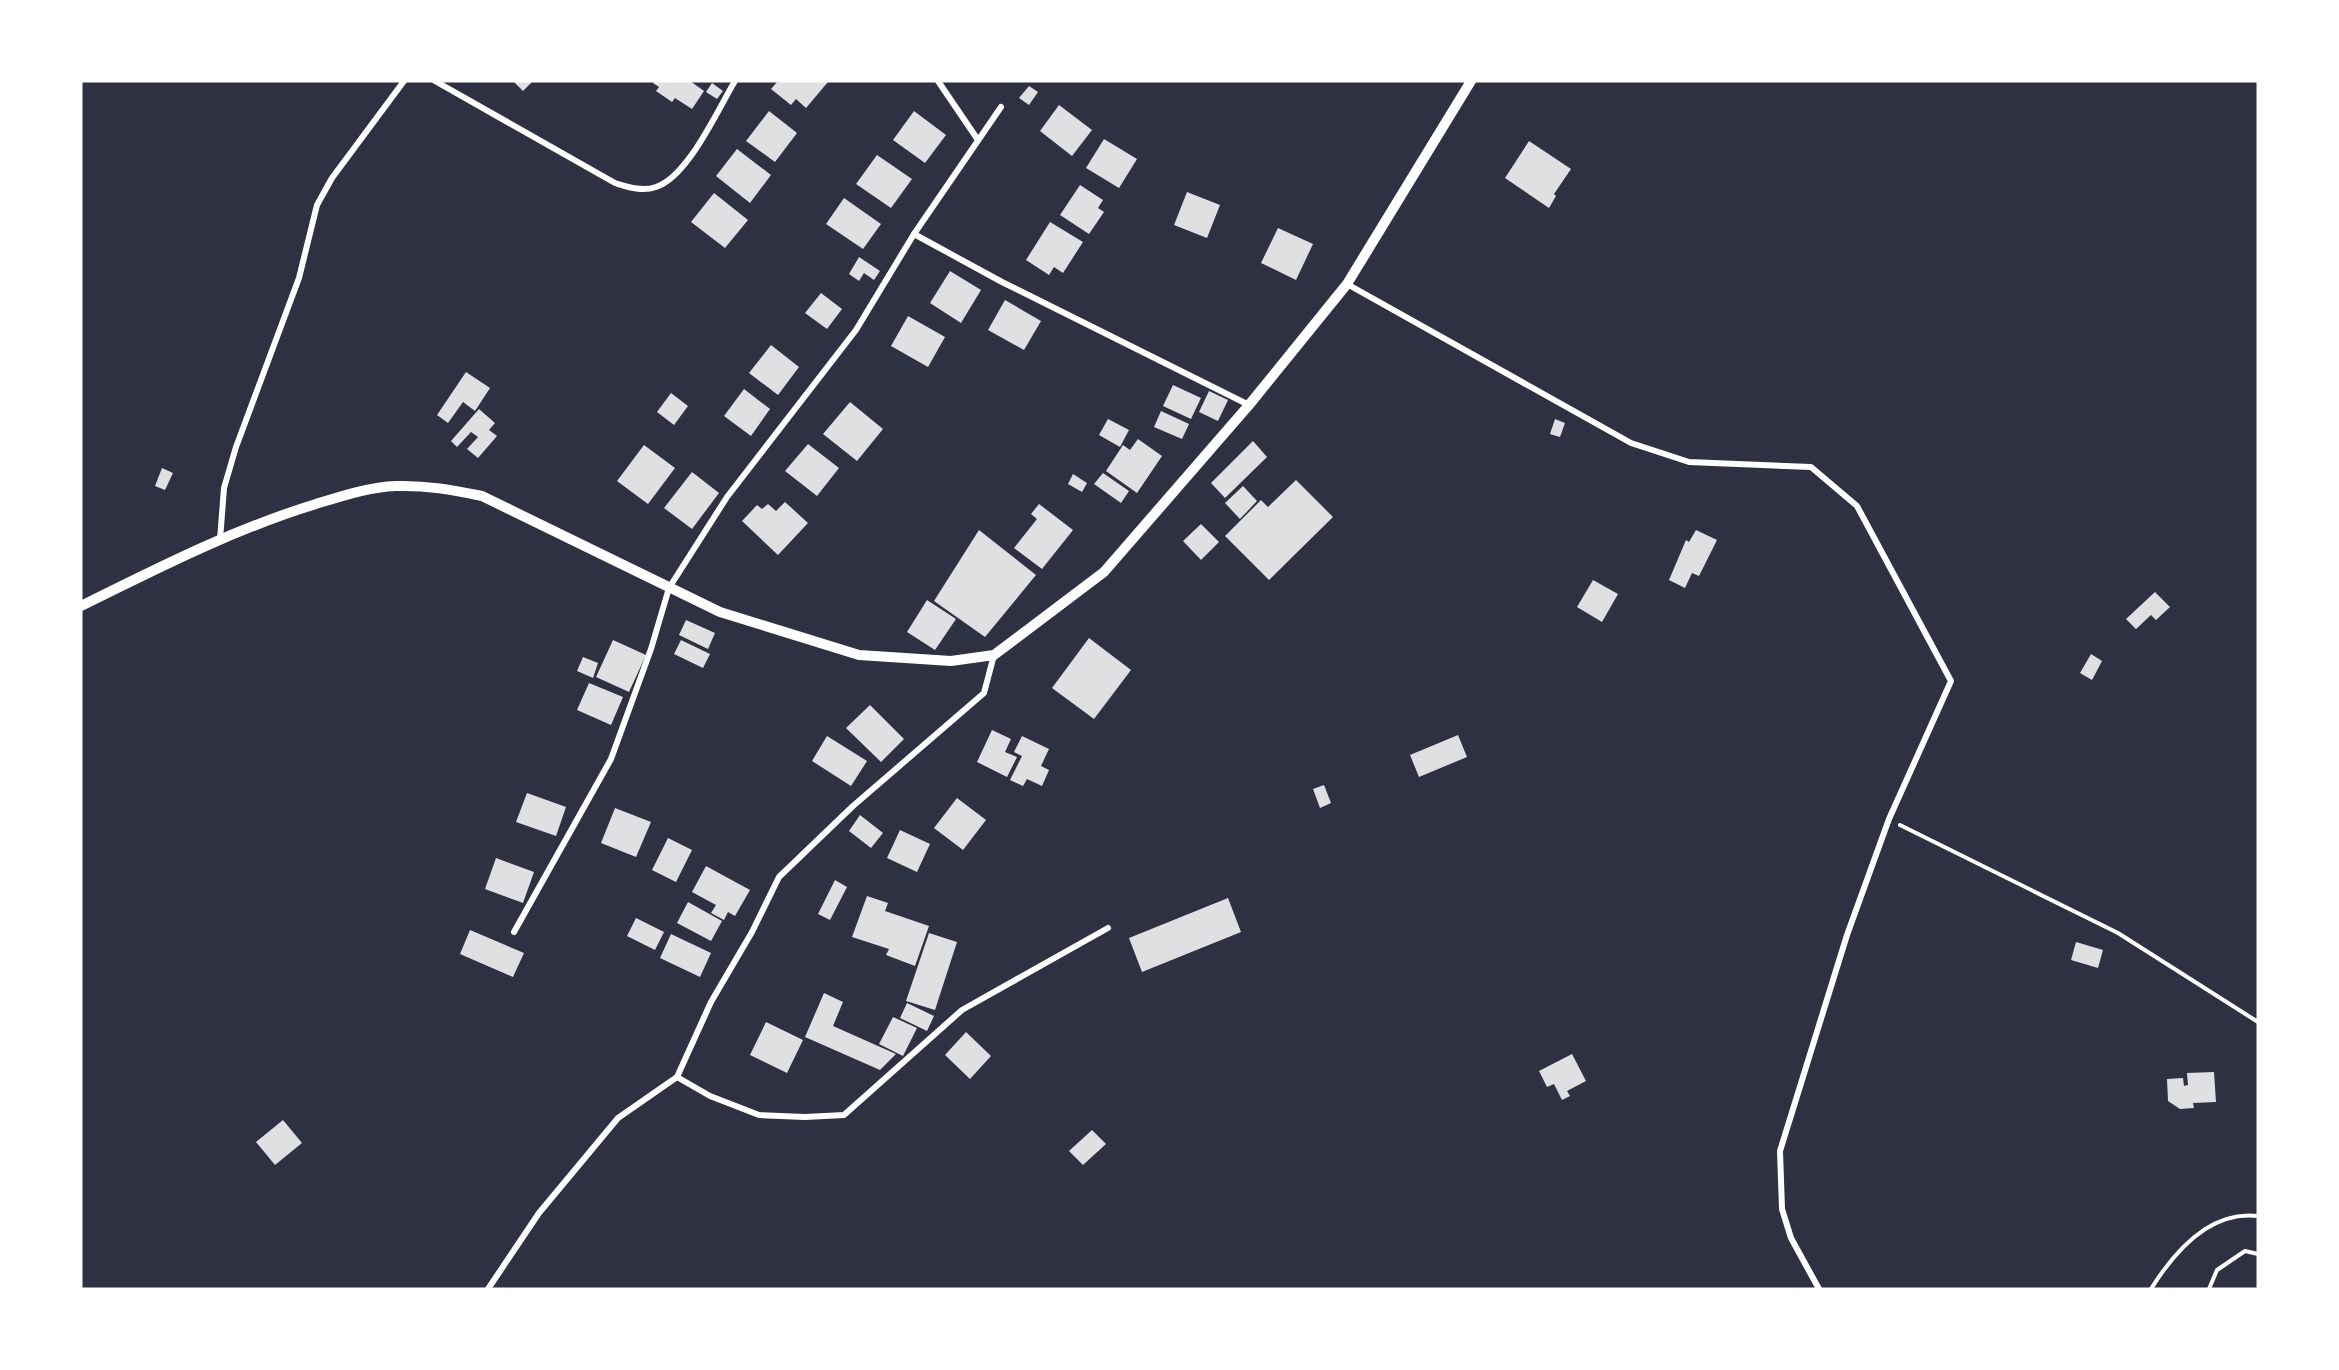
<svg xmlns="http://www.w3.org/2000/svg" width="2339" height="1370" font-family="'Archivo Narrow',sans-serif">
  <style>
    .building { fill: #e0e0e3 }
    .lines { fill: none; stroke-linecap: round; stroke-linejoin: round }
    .path { stroke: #fff; stroke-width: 4 }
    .minor { stroke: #fff; stroke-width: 6 }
    .tertiary { stroke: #fff; stroke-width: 10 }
  </style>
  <rect width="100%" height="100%" fill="#2d3142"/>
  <g class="building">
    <path d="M513,81H533L523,91Z"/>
    <path d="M654,81H690L704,91L692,109L675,98L672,102L656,91L659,87L653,83Z"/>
    <path d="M778,81H827L828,82L806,108L796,99L791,105L771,89Z"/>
    <path d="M712,83L723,91L717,99L706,92Z"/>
    <path d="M1029,86L1038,92L1029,105L1019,98Z"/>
    <path d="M1059,105L1092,130L1072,156L1040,131Z"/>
    <path d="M769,111L797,133L775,162L746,141Z"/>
    <path d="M914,111L946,135L925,163L893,140Z"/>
    <path d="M1104,139L1137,159L1119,188L1086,168Z"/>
    <path d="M1529,141L1571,169L1554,194L1556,196L1549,208L1505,178Z"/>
    <path d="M737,149L771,175L750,203L716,176Z"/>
    <path d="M877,155L912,179L891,208L856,184Z"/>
    <path d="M1080,185L1103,200L1098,208L1104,212L1089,234L1060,215Z"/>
    <path d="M1187,192L1220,205L1207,238L1174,225Z"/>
    <path d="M714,193L748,220L725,248L691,222Z"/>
    <path d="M844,198L881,224L863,249L826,224Z"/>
    <path d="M1050,222L1083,242L1063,273L1054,267L1049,275L1026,260Z"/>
    <path d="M1278,228L1313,244L1296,280L1261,263Z"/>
    <path d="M859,257L880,271L874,280L864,273L859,281L849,274Z"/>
    <path d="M950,271L981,290L961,323L930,303Z"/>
    <path d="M821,293L842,309L827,329L805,313Z"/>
    <path d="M1005,300L1041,321L1024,350L988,330Z"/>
    <path d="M908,316L945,337L928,367L891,346Z"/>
    <path d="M771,345L799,367L778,395L749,373Z"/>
    <path d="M466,372L490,388L475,411L463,402L448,423L437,415Z"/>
    <path d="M1173,385L1201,398L1191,419L1163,406Z"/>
    <path d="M744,389L770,409L751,436L724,416Z"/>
    <path d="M1209,391L1228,400L1218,421L1199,412Z"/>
    <path d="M671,393L688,406L674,425L657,412Z"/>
    <path d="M850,402L883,429L857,461L823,434Z"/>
    <path d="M479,409L495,423L489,430L497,436L478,458L467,449L478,437L471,432L457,447L451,441Z"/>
    <path d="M1161,411L1189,424L1182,439L1154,427Z"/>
    <path d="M1108,419L1129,430L1120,447L1099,435Z"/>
    <path d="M1555,419L1565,423L1560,437L1550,434Z"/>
    <path d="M1138,439L1162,456L1137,493L1106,471L1123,445L1130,450Z"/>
    <path d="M1253,441L1267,457L1225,498L1211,483Z"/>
    <path d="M808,444L839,468L817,496L785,471Z"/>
    <path d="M644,445L675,468L648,504L617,481Z"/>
    <path d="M162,468L173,473L165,490L155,486Z"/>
    <path d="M692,472L719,493L692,529L664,508Z"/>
    <path d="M1103,473L1129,491L1121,503L1094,484Z"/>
    <path d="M1073,474L1087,483L1082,492L1068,484Z"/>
    <path d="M1296,480L1333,517L1269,580L1225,536L1261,500L1268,507Z"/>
    <path d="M1243,486L1257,501L1240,519L1225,503Z"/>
    <path d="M785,502L808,523L778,555L742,521L757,505L762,509L768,504L776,511Z"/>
    <path d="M1039,504L1073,530L1042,569L1014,548L1037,519L1031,514Z"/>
    <path d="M1201,524L1219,542L1201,560L1183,541Z"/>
    <path d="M979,530L1036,575L985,637L934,601Z"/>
    <path d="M1696,530L1717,540L1699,576L1692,573L1685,588L1669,580L1686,540L1689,542Z"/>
    <path d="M1593,580L1618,594L1602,622L1577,607Z"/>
    <path d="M2155,592L2170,607L2156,620L2151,615L2136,629L2126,619Z"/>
    <path d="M927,600L956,619L935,650L907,632Z"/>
    <path d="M686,620L715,633L708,649L679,635Z"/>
    <path d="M1089,638L1131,670L1094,719L1052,688Z"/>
    <path d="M613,640L646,655L629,692L596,677Z"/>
    <path d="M681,640L710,654L703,668L674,654Z"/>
    <path d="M2091,654L2102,661L2092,680L2080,673Z"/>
    <path d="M583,657L598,663L593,678L577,671Z"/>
    <path d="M589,683L623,697L611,725L577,710Z"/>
    <path d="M870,705L904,739L881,762L846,728Z"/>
    <path d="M992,730L1011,739L1005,752L1017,757L1007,777L977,762Z"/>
    <path d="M1458,735L1467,757L1419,777L1410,755Z"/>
    <path d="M827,736L867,761L851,786L812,761Z"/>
    <path d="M1022,736L1049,749L1041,766L1049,770L1042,786L1027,779L1023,786L1010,780L1022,756L1014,752Z"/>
    <path d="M1324,785L1331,803L1320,808L1313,789Z"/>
    <path d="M527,793L566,807L556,836L516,822Z"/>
    <path d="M957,798L986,820L963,850L934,828Z"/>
    <path d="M615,808L651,822L636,857L601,843Z"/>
    <path d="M860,815L883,833L871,848L849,831Z"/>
    <path d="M900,830L930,844L917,872L887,858Z"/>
    <path d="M668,838L692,850L676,882L652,870Z"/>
    <path d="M496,858L534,872L523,903L485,889Z"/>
    <path d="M706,866L750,890L735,916L728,912L724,920L711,913L716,905L692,892Z"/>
    <path d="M835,880L847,887L830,920L818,914Z"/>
    <path d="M867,896L888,903L885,911L929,926L915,966L886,955L889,949L852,937Z"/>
    <path d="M1228,898L1241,932L1142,972L1129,938Z"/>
    <path d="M688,902L722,921L711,941L677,923Z"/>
    <path d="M636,918L664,932L655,950L627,936Z"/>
    <path d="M470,930L524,953L513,977L460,954Z"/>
    <path d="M929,933L957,942L935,1010L906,1001Z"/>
    <path d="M671,934L711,953L700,977L660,958Z"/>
    <path d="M2076,942L2103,950L2098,968L2071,960Z"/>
    <path d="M824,993L843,1002L833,1026L896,1054L880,1070L805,1037Z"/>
    <path d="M907,1003L934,1016L927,1031L900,1018Z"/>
    <path d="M893,1017L917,1028L903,1056L879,1044Z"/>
    <path d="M766,1022L803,1040L787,1073L750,1055Z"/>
    <path d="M966,1032L991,1056L970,1079L945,1055Z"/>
    <path d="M1572,1054L1586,1081L1567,1091L1570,1096L1562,1100L1554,1084L1547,1087L1539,1071Z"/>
    <path d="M2214,1072L2216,1102L2193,1103L2194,1108L2180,1109L2168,1101L2167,1079L2183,1078L2184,1086L2188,1085L2187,1073Z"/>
    <path d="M283,1120L302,1143L275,1165L256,1142Z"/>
    <path d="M1092,1130L1106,1144L1083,1165L1069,1151Z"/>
  </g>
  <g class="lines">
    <g class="path">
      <path d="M1900,825L2118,933L2258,1022"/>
      <path d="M2151,1289C2174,1252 2210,1210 2258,1216"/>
      <path d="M2209,1289L2217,1270L2245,1251L2258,1254"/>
    </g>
    <g class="minor">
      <path d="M435,81L615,183C628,187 642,192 656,187C688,177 718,109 735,81"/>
      <path d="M938,81L978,140"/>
      <path d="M914,234L1002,282L1249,405"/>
      <path d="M1347,284L1631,443L1689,462L1811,467L1857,506L1951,681L1889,819L1847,935L1780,1151L1782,1209L1791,1238L1819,1289"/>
      <path d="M220,540L224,488L236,447L299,278L317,205L332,178L404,81"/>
      <path d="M514,932L611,759L651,649L669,588L727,497L856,330L914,234L1001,107"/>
      <path d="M677,1077L710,1096L759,1115L805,1117L844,1115L962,1010L1108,928"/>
      <path d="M488,1289L539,1213L618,1118L677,1077L711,1002L752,932L779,877L853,806L984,693L994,655"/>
    </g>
    <path class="tertiary" d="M81,606C158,568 234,529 316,504C342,496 369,487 396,486C426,485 453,490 482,496L720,612L859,655L951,661L994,655L1104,572L1249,405L1347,284L1471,81"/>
  </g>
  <rect width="2339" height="1370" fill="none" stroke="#ffffff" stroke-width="165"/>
</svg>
